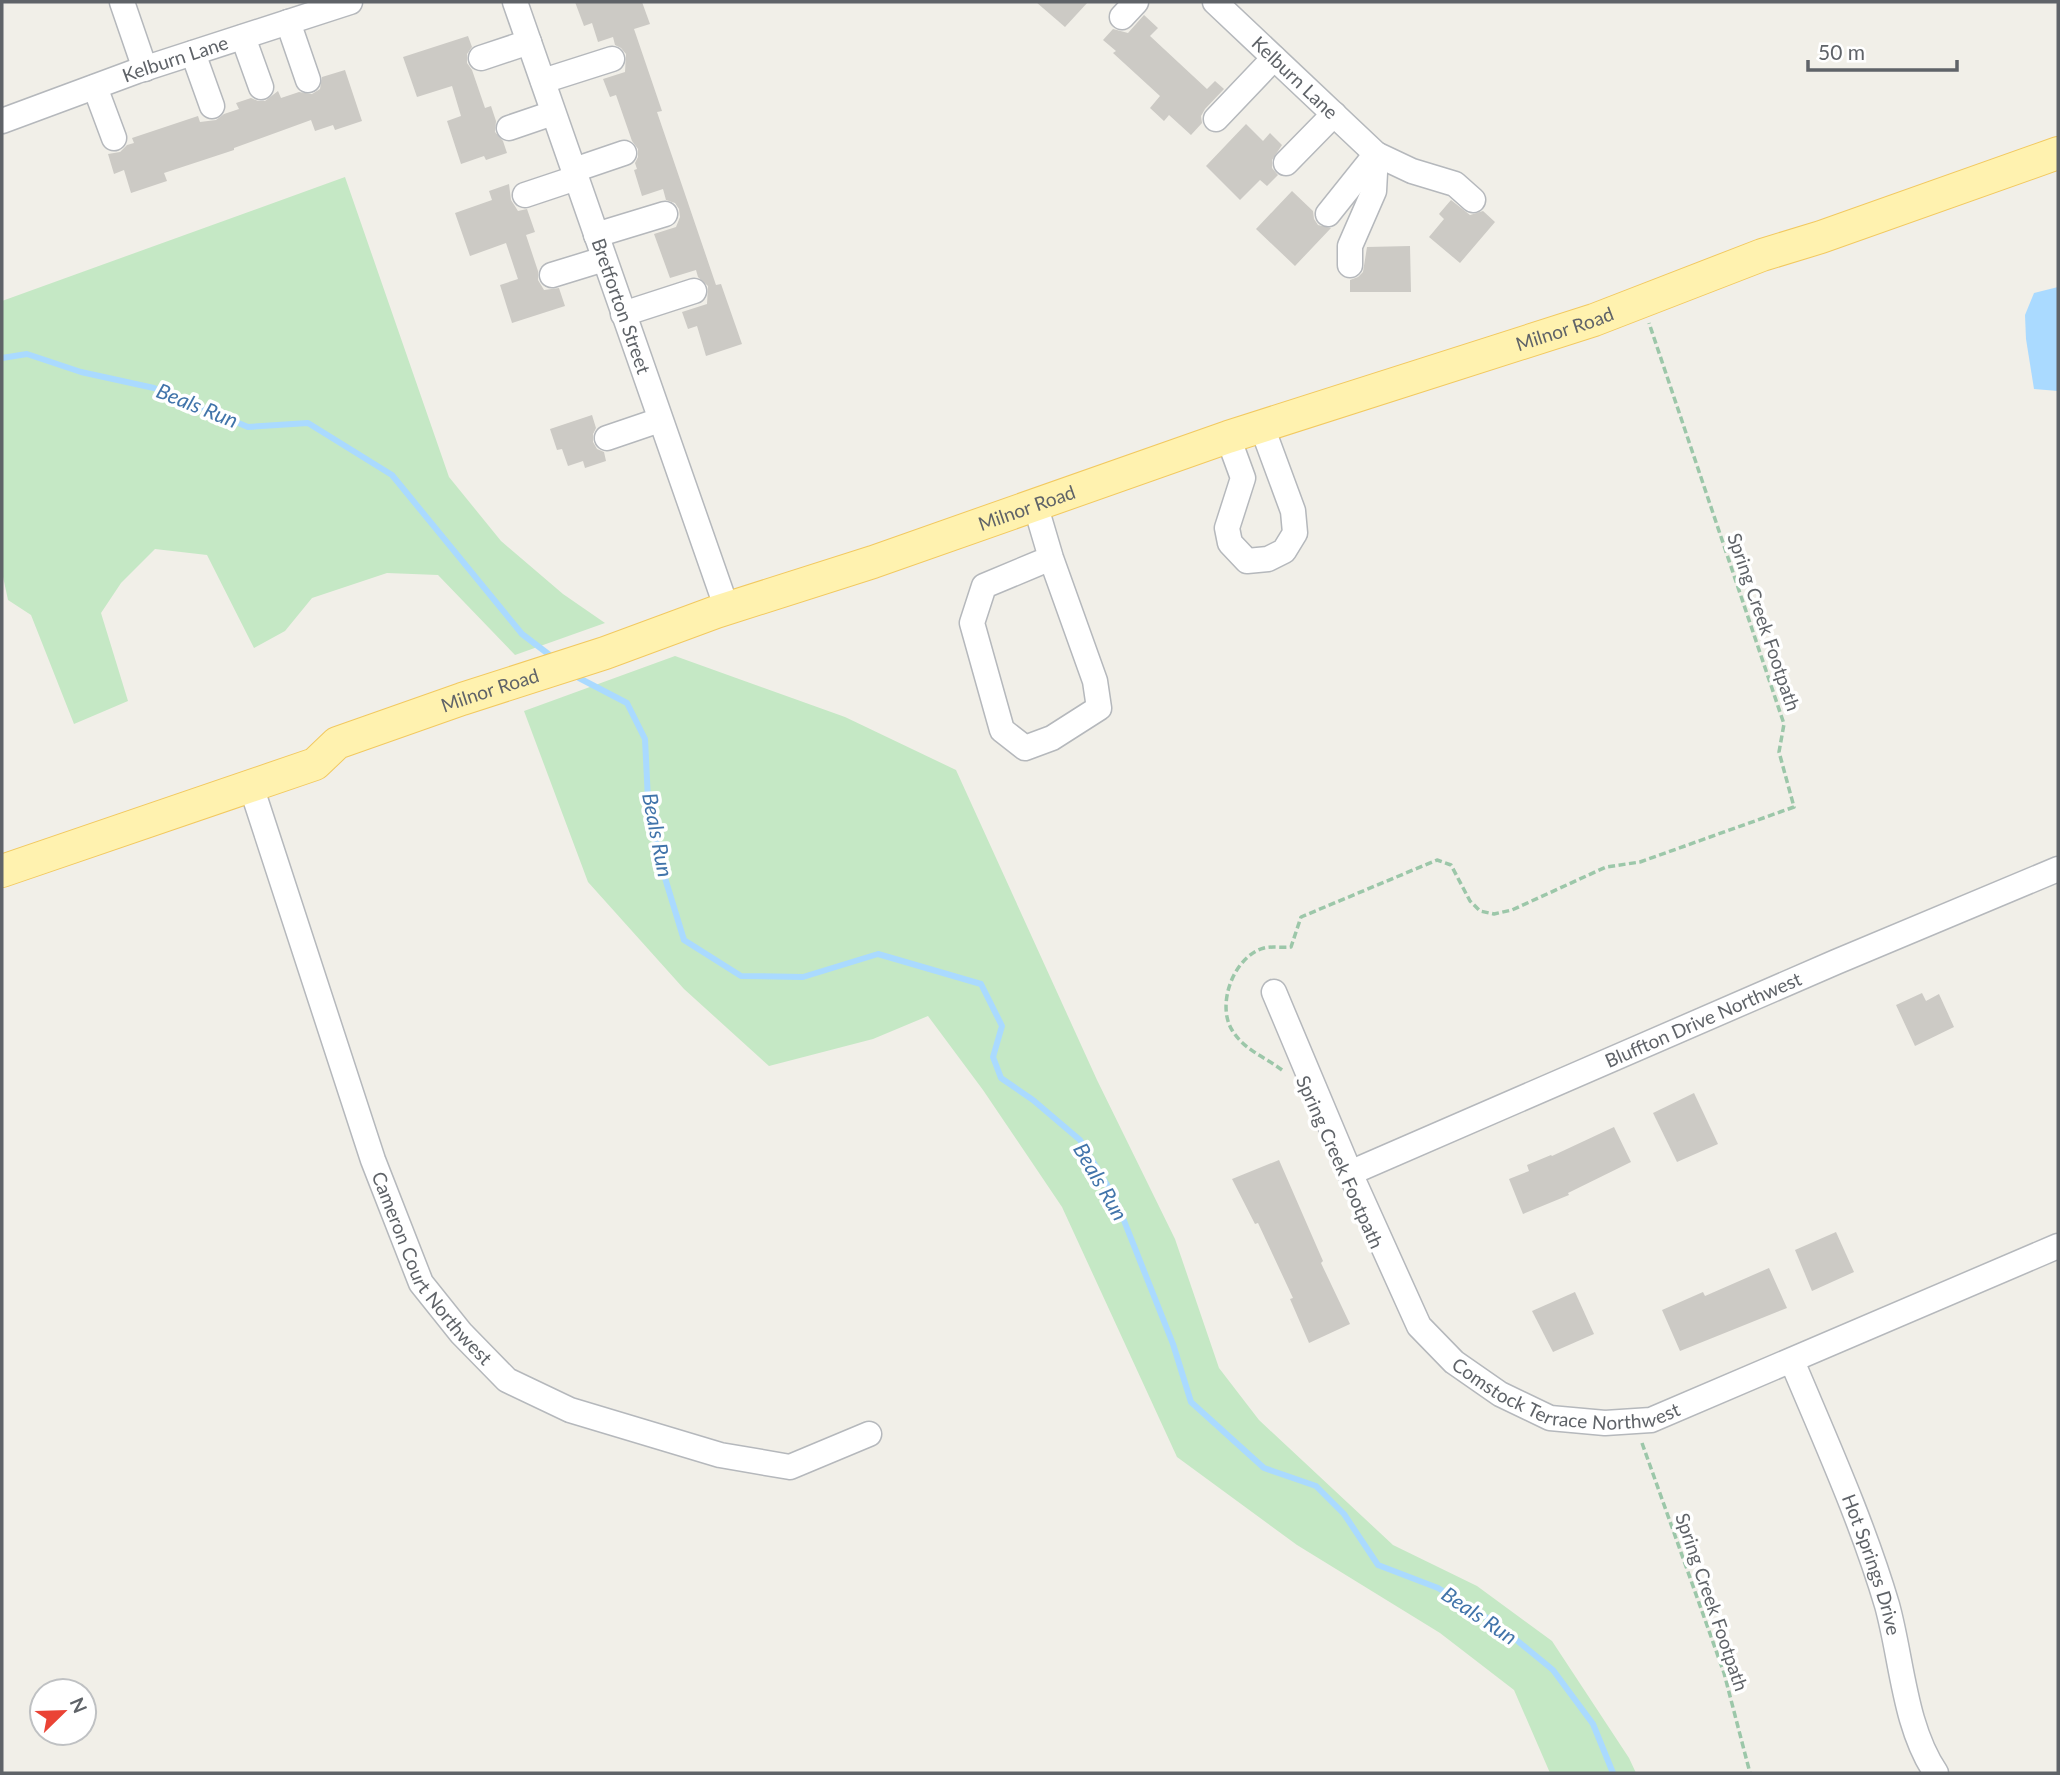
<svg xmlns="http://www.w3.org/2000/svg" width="2060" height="1775" font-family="Lato,sans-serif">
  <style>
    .green { fill: #c5e8c5 }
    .water { fill: #aadaff }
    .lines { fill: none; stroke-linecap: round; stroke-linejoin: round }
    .stream { stroke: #aadaff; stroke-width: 6 }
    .building { fill: #cccac5 }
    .minor-casing { stroke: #b5b8bc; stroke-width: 27 }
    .major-casing { stroke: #f2c960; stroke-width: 34 }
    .path { stroke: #9cc7a9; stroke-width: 3.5; stroke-dasharray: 7 3.5; stroke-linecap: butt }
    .minor { stroke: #fff; stroke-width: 24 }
    .major { stroke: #fff2af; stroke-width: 32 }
    .labels { text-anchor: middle; stroke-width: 7; stroke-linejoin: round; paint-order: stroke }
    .street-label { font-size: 19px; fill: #5f6368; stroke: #fff }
    .water-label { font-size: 21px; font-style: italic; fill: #4174aa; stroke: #fff }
  </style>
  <rect width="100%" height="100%" fill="#f1efe8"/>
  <g class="green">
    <path d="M345,177L449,477L501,541L563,594L605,623L515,655L438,575L387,573L312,598L285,631L254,648L207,555L155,549L121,583L101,613L128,701L74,724L31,615L8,600L2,572V301Z"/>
    <path d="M675,656L845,717L956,770L1097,1080L1175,1239L1219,1368L1259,1420L1393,1545L1477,1586L1552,1641L1629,1758L1636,1773H1550L1514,1690L1440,1633L1297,1545L1177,1457L1062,1207L983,1090L928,1016L873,1039L769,1066L684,989L588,882L524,711Z"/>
  </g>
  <path class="water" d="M2058,287V391L2034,389L2026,339L2025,315L2034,293Z"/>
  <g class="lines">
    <g class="stream">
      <path d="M2,358L27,354L81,372L154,388L248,427L308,423L392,475L522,634L551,656"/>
      <path d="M579,678L627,703L645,739L648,800L661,865L684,940L741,976L803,977L878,954L981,984L1002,1026L993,1057L1001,1078L1033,1100L1080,1140L1115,1198L1173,1344L1191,1402L1264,1468L1316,1486L1344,1514L1378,1565L1438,1588L1497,1624L1553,1670L1593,1724L1613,1773"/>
    </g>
  </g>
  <g class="building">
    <path d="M575,2H642L650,24L634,29L662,111L657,112L716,285L721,284L742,344L706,356L697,326L688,329L682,312L707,304L708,286L698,277L696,270L670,278L654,234L676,227L680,217L679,209L675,203L666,200L663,189L642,196L634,170L637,169L635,163L638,157V149L632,141L616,95L610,97L603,79L625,72L626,54L621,48L615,45L613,37L598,42L592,23L584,26Z"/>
    <path d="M1036,2H1088L1065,27Z"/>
    <path d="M1144,15L1158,28L1150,36L1207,89L1215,81L1224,89L1205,109L1201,116L1202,123L1191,135L1169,115L1164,121L1150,108L1160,96L1113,53L1116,51L1103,40L1113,29L1128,33Z"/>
    <path d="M468,36L472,47L467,54V63L472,70L485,108L491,106L496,121L495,132L503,141L507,153L486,160L484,156L461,164L447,121L461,116L452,86L417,97L403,57Z"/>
    <path d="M345,70L362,121L335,130L333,125L315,131L311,120L234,148V150L164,173L167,181L131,193L124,170L114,174L108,154L120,152L127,145L134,143L132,138L198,116L200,122L216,120L224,114L239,109L236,103L251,98L258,101H265L278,91L281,98L299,92L312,94L320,89L322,77Z"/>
    <path d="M1246,124L1263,141L1270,133L1282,145L1272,160V168L1278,175L1267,186L1260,180L1240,200L1206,166Z"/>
    <path d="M509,184L511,200L518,211L527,209L535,232L526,235L538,271V280L544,290L559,288L565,306L512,323L500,285L518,279L506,243L470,256L455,213L492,200L489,191Z"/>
    <path d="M1292,191L1313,211L1314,219L1318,225L1331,228L1295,266L1256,229Z"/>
    <path d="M1451,200L1470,215L1483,211L1495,222L1460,263L1429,237L1444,219L1439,214Z"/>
    <path d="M1410,246L1411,292H1350V280L1358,277L1363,272L1367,247Z"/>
    <path d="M592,415L596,428L593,434V442L597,449L604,452L606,461L585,468L583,461L568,466L562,449L557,450L550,429Z"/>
    <path d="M1922,993L1926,1001L1939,994L1954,1027L1915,1046L1896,1005Z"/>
    <path d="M1694,1093L1718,1144L1677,1162L1653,1113Z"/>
    <path d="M1614,1127L1631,1162L1568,1193L1569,1195L1523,1214L1509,1179L1529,1171L1527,1165L1551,1155L1552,1156Z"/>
    <path d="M1279,1160L1323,1261L1321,1263L1350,1324L1309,1343L1290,1299L1293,1298L1258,1223L1255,1224L1232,1179Z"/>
    <path d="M1836,1232L1854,1272L1812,1291L1795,1250Z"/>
    <path d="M1769,1268L1787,1308L1680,1351L1662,1310L1703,1292L1705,1296Z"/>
    <path d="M1575,1292L1594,1334L1553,1352L1532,1311Z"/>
  </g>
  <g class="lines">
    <g class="minor-casing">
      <g id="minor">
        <path d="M122,2L145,69"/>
        <path id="s1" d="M515,2L727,609"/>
        <path id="s2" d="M1215,2L1376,154L1412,171L1455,184L1473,200"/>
        <path d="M1122,17L1136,2"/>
        <path d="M288,22L308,80"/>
        <path d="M243,37L261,87"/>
        <path d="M193,53L212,106"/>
        <path d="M481,58L529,42"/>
        <path d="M543,81L612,59"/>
        <path d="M95,87L114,138"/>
        <path d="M1216,119L1274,58"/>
        <path id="s3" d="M2,121L137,71L350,2"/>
        <path d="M509,128L553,113"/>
        <path d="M1286,163L1334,114"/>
        <path d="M574,170L624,153"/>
        <path d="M525,195L576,178"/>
        <path d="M1328,214L1376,154"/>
        <path d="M596,235L665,214"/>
        <path d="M1350,265V246L1374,191L1376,154"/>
        <path d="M552,275L604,259"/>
        <path d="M623,314L694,291"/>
        <path d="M1228,437L1243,478L1227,528L1230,543L1247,561L1268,559L1284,551L1295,533L1293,511L1262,427"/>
        <path d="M607,438L660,420"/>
        <path d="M1035,504L1051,558L1095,681L1099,708L1052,738L1025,748L1002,730L972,623L984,586L1051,558"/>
        <path id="s4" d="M251,786L373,1160L421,1283L461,1333L507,1380L570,1410L720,1455L790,1467L869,1434"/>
        <path id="s5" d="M1274,992L1350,1173L1419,1326L1454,1362L1500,1394L1550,1418L1605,1423L1651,1420L2058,1246"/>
        <path id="s6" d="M1350,1173L1836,962L2058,869"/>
        <path id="s7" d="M1792,1361C1826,1442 1862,1521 1887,1605C1902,1659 1904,1726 1936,1773"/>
      </g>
    </g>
    <g class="major-casing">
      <g id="major">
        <path id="s8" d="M2,871L315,764L337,743L462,699L605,653L716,612L873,562L1228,437L1594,320L1762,255L1821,237L2058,153"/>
      </g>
    </g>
    <g class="path">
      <path d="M1282,1070C1265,1057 1244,1050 1232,1030C1216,1004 1234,956 1264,948C1272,946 1283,948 1291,947L1301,917L1437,860L1451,865L1470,901L1480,911L1494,914L1512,910L1606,867L1640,862L1794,807L1779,752L1784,724L1649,323"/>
      <path d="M1642,1443L1724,1673L1750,1773"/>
    </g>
    <use href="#minor" class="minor"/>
    <use href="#major" class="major"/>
  </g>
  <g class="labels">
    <g class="street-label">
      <text dy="7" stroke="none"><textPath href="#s3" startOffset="184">Kelburn Lane</textPath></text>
      <text dy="7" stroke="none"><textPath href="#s2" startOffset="110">Kelburn Lane</textPath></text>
      <text dy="7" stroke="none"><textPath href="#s1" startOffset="322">Bretforton Street</textPath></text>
      <text dy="7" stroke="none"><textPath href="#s8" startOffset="1657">Milnor Road</textPath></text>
      <text dy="7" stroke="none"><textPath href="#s8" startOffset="1090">Milnor Road</textPath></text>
      <text transform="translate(1764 622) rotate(71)" y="7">Spring Creek Footpath</text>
      <text dy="7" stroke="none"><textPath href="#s8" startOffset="523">Milnor Road</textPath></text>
      <text dy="7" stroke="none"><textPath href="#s6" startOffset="385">Bluffton Drive Northwest</textPath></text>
      <text transform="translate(1340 1162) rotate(66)" y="7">Spring Creek Footpath</text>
      <text dy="7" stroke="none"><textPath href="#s4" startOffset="518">Cameron Court Northwest</textPath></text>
      <text dy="7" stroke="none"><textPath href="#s5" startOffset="536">Comstock Terrace Northwest</textPath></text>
      <text dy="7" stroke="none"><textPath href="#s7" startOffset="219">Hot Springs Drive</textPath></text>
      <text transform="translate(1712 1602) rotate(71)" y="7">Spring Creek Footpath</text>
    </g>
    <g class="water-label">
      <text transform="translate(197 406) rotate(22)" y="7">Beals Run</text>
      <text transform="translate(657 835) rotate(79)" y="7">Beals Run</text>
      <text transform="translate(1100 1182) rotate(60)" y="7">Beals Run</text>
      <text transform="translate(1479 1616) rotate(34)" y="7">Beals Run</text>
    </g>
  </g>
  <rect width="2060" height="1775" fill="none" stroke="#5f6368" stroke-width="7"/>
  <g transform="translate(63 1712) rotate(67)"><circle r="33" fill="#ffffff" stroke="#bfc1c3" stroke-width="2"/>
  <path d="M0-5L12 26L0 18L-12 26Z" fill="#ea4335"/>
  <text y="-10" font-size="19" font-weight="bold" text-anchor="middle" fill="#5f6368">N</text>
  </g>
  <path d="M1808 60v10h149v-10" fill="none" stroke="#5f6368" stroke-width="3.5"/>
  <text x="1818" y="60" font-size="21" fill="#5f6368" stroke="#ffffff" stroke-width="5" paint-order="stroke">50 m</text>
</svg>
